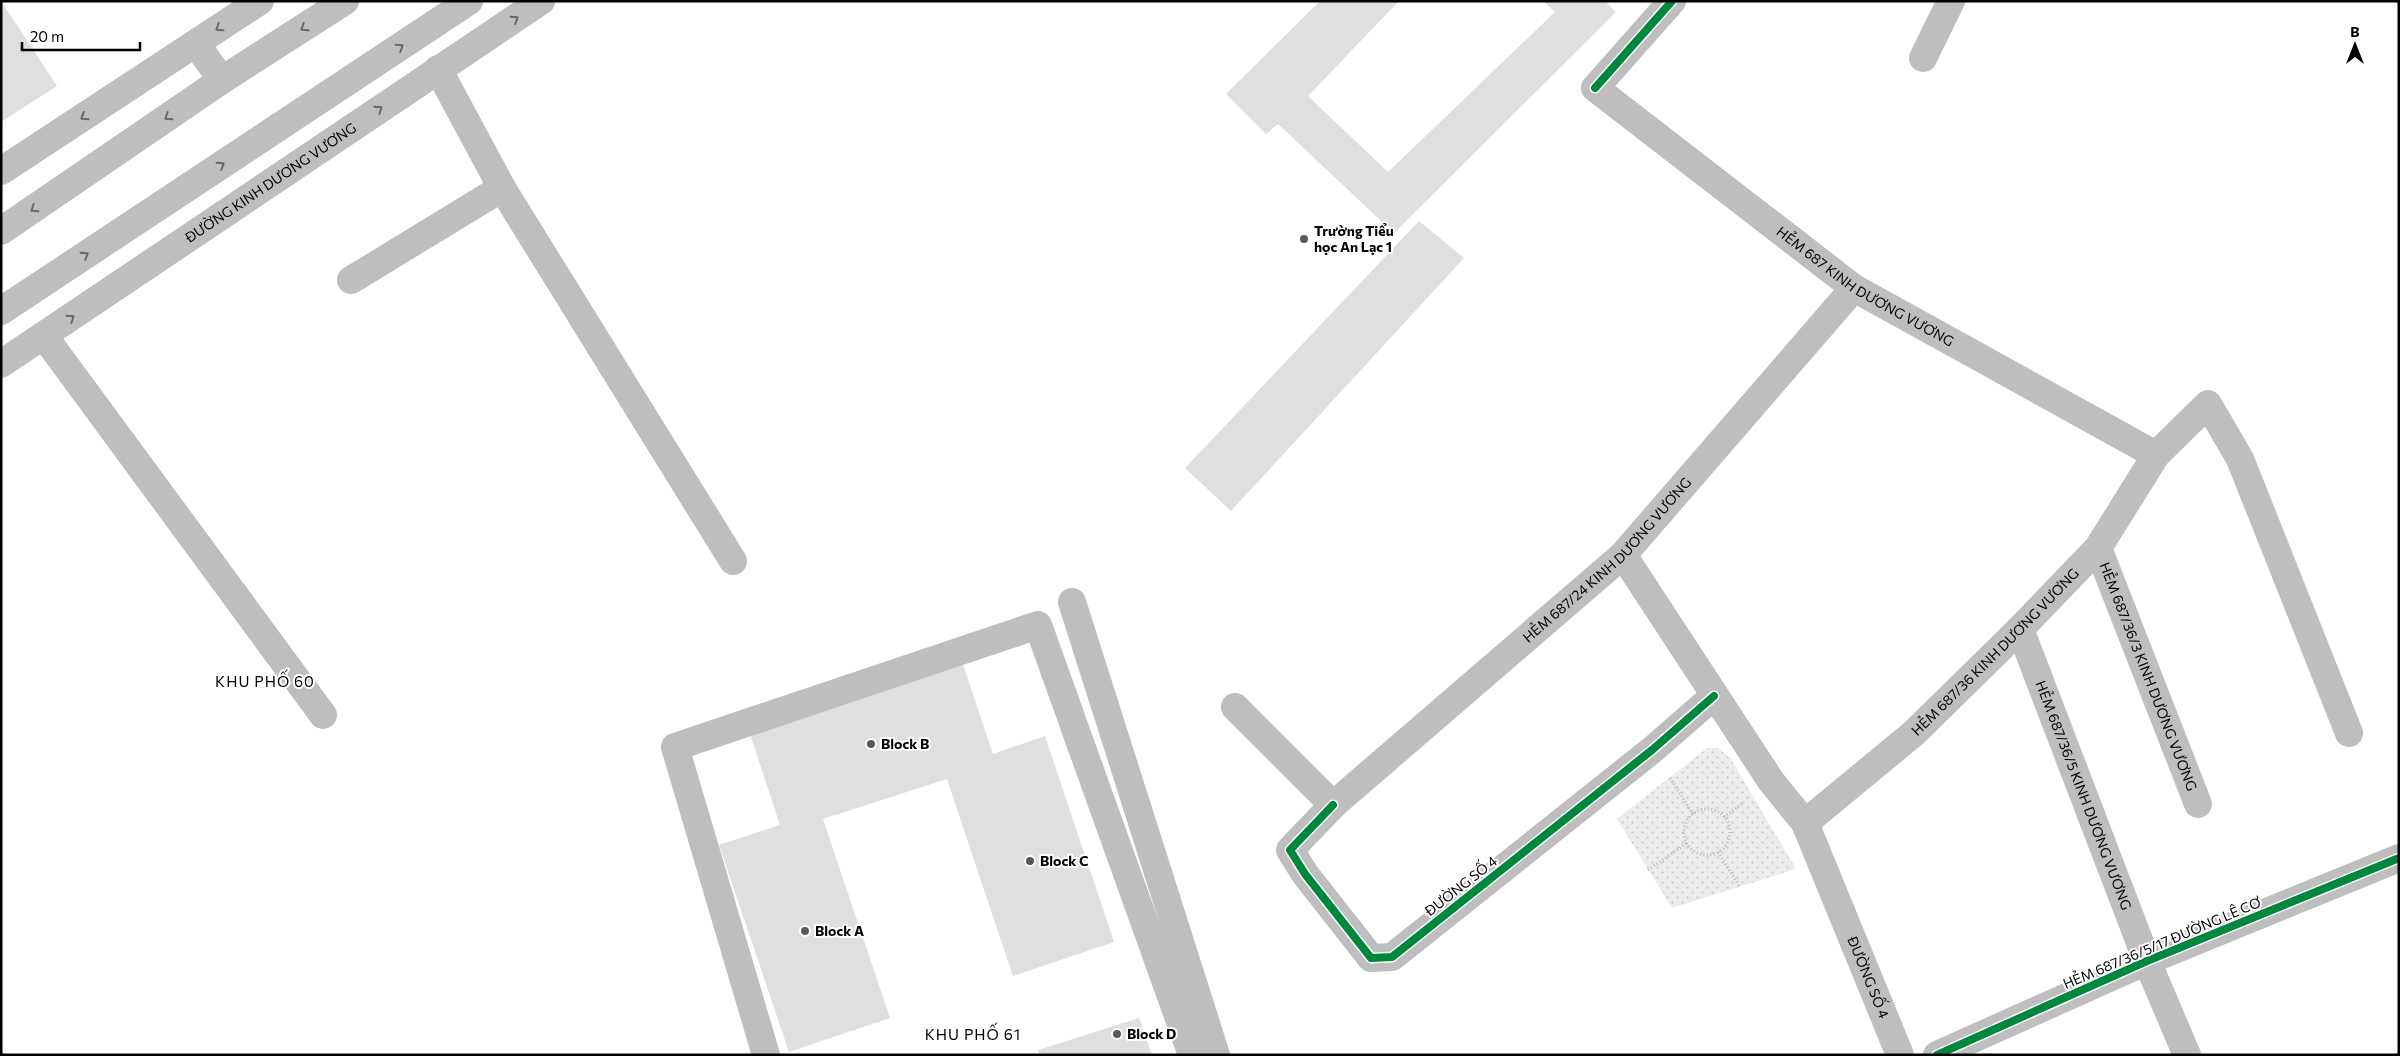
<svg xmlns="http://www.w3.org/2000/svg" width="2400" height="1056" font-family="Commissioner,sans-serif">
  <style>
    .park { fill: url(#park-dots) }
    .building { fill: #dfdfdf }
    .lines { fill: none; stroke-linecap: round; stroke-linejoin: round }
    .path { stroke: #b9b9b9; stroke-width: 3; stroke-dasharray: 1 2.5; stroke-linecap: butt }
    .minor { stroke: #bebebe; stroke-width: 28 }
    .major { stroke: #bebebe; stroke-width: 28 }
    .cycleway-casing { stroke: #fff; stroke-width: 11 }
    .cycleway { stroke: #00873e; stroke-width: 8 }
    .oneway { stroke: #686868 }
    .poi-dot { fill: #595959; stroke: #fff; stroke-width: 2 }
    .labels { text-anchor: middle; stroke-width: 4; stroke-linejoin: round; paint-order: stroke }
    .street-label { font-size: 14px; fill: #000; stroke: #fff }
    .poi-label { font-size: 14px; font-weight: bold; fill: #000; stroke: #fff; text-anchor: start }
    .neighbourhood-label { font-size: 15px; letter-spacing: 1px; fill: #000; stroke: #fff }
  </style>
  <defs>
    <pattern id="park-dots" width="8" height="8" patternUnits="userSpaceOnUse" patternTransform="scale(1.25)"><rect width="8" height="8" fill="#ececec"/><path d="M2 2h.1M6 6h.1" fill="none" stroke="#c9c9c9" stroke-width="1.8" stroke-linecap="round"/></pattern>
  </defs>
  <rect width="100%" height="100%" fill="#fff"/>
  <path class="park" d="M1707,748H1718L1731,759L1796,869L1672,908L1617,819Z"/>
  <g class="building">
    <path d="M1,1L57,86L1,122Z"/>
    <path d="M1320,1H1399L1308,96L1388,172L1555,12L1543,1H1605L1616,12L1394,233L1278,124L1266,134L1226,94Z"/>
    <path d="M1419,221L1464,258L1231,511L1185,468Z"/>
    <path d="M963,664L993,754L1045,736L1114,942L1013,976L947,779L823,819L890,1018L789,1052L719,845L780,825L750,734Z"/>
    <path d="M1139,1018L1152,1055H1039L1038,1050Z"/>
  </g>
  <g class="lines">
    <g class="path">
      <path d="M1670,778L1693,814"/>
      <circle cx="1707" cy="832" r="23"/>
      <path d="M1724,817L1744,802"/>
      <path d="M1718,852L1740,887"/>
      <path d="M1648,870L1687,843"/>
    </g>
    <g class="minor">
      <path id="s1" d="M1672,1L1595,88L1854,288L2156,455"/>
      <path d="M1923,58L1951,1"/>
      <path d="M438,69L502,188L733,561"/>
      <path d="M351,280L502,188"/>
      <path d="M44,336L323,715"/>
      <path id="s2" d="M2098,548L2198,804"/>
      <path id="s3" d="M1623,555L1771,781L1805,823L1900,1055"/>
      <path d="M1072,602L1216,1055"/>
      <path id="s4" d="M2020,629L2147,961L2187,1055"/>
      <path id="s5" d="M1714,696L1652,750L1392,957L1371,958L1305,874L1290,850L1333,805L1623,555L1854,288"/>
      <path d="M1235,707L1333,805"/>
      <path id="s6" d="M1805,823L1914,733L2020,629L2098,548L2156,455L2208,404L2240,459L2349,733"/>
      <path d="M766,1055L675,747L1038,625L1192,1055"/>
      <path d="M1937,1055L2147,961L2399,858"/>
    </g>
    <g class="major">
      <path d="M196,44L222,80"/>
      <path d="M1,171L260,1"/>
      <path d="M1,231L222,80L345,1"/>
      <path d="M1,311L469,1"/>
      <path id="s7" d="M1,364L541,1"/>
    </g>
    <g class="cycleway-casing">
      <g id="cycleway">
        <path d="M1595,88L1672,1"/>
        <path d="M1333,805L1290,850L1305,874L1371,958L1392,957L1652,750L1714,696"/>
        <path d="M1937,1055L2147,961L2399,858"/>
      </g>
    </g>
    <use href="#cycleway" class="cycleway"/>
  </g>
  <defs><path id="oneway-chevron" d="M-2-3.5L2.5 0L-2 3.5" fill="none" stroke-width="1.6" stroke-linecap="round" stroke-linejoin="round" transform="scale(1.25)"/></defs>
  <g class="oneway">
    <use href="#oneway-chevron" transform="translate(515 19) rotate(-33)"/>
    <use href="#oneway-chevron" transform="translate(219 28) rotate(147)"/>
    <use href="#oneway-chevron" transform="translate(304 28) rotate(147)"/>
    <use href="#oneway-chevron" transform="translate(400 47) rotate(-33)"/>
    <use href="#oneway-chevron" transform="translate(379 109) rotate(-34)"/>
    <use href="#oneway-chevron" transform="translate(84 117) rotate(147)"/>
    <use href="#oneway-chevron" transform="translate(168 117) rotate(146)"/>
    <use href="#oneway-chevron" transform="translate(221 165) rotate(-33)"/>
    <use href="#oneway-chevron" transform="translate(34 209) rotate(146)"/>
    <use href="#oneway-chevron" transform="translate(85 255) rotate(-33)"/>
    <use href="#oneway-chevron" transform="translate(71 318) rotate(-34)"/>
  </g>
  <g class="poi-dot">
    <circle cx="1304" cy="239" r="5"/>
    <circle cx="871" cy="744" r="5"/>
    <circle cx="1030" cy="861" r="5"/>
    <circle cx="805" cy="931" r="5"/>
    <circle cx="1117" cy="1034" r="5"/>
  </g>
  <g class="labels">
    <g class="street-label">
      <text dy="5" stroke="none"><textPath href="#s7" startOffset="325">ĐƯỜNG KINH DƯƠNG VƯƠNG</textPath></text>
      <text dy="5" stroke="none"><textPath href="#s1" startOffset="452">HẺM 687 KINH DƯƠNG VƯƠNG</textPath></text>
      <text dy="5" stroke="none"><textPath href="#s5" startOffset="1001">HẺM 687/24 KINH DƯƠNG VƯƠNG</textPath></text>
      <text dy="5" stroke="none"><textPath href="#s6" startOffset="256">HẺM 687/36 KINH DƯƠNG VƯƠNG</textPath></text>
      <text dy="5" stroke="none"><textPath href="#s2" startOffset="138">HẺM 687/36/3 KINH DƯƠNG VƯƠNG</textPath></text>
      <text dy="5" stroke="none"><textPath href="#s4" startOffset="178">HẺM 687/36/5 KINH DƯƠNG VƯƠNG</textPath></text>
      <text transform="translate(1461 886) rotate(-38)" y="5">ĐƯỜNG SỐ 4</text>
      <text transform="translate(2162 943) rotate(-23)" y="5">HẺM 687/36/5/17 ĐƯỜNG LÊ CƠ</text>
      <text dy="5" stroke="none"><textPath href="#s3" startOffset="491">ĐƯỜNG SỐ 4</textPath></text>
    </g>
    <g class="poi-label">
      <text x="1314" y="236">Trường Tiểu<tspan x="1314" dy="16">học An Lạc 1</tspan></text>
      <text x="881" y="749">Block B</text>
      <text x="1040" y="866">Block C</text>
      <text x="815" y="936">Block A</text>
      <text x="1127" y="1039">Block D</text>
    </g>
    <g class="neighbourhood-label">
      <text x="265" y="687">KHU PHỐ 60</text>
      <text x="973" y="1040">KHU PHỐ 61</text>
    </g>
  </g>
  <rect width="2400" height="1056" fill="none" stroke="#000000" stroke-width="5"/>
  <g transform="translate(2355 45)" stroke="#ffffff" stroke-width="4" paint-order="stroke">
  <path d="M0-4L9 19L0 12L-9 19Z" fill="#000000"/>
  <text y="-8" font-size="14" font-weight="bold" text-anchor="middle" fill="#000000">B</text>
  </g>
  <path d="M22 42v8h118v-8" fill="none" stroke="#000000" stroke-width="2.5"/>
  <text x="30" y="42" font-size="15" fill="#000000" stroke="#ffffff" stroke-width="4" paint-order="stroke">20 m</text>
</svg>
